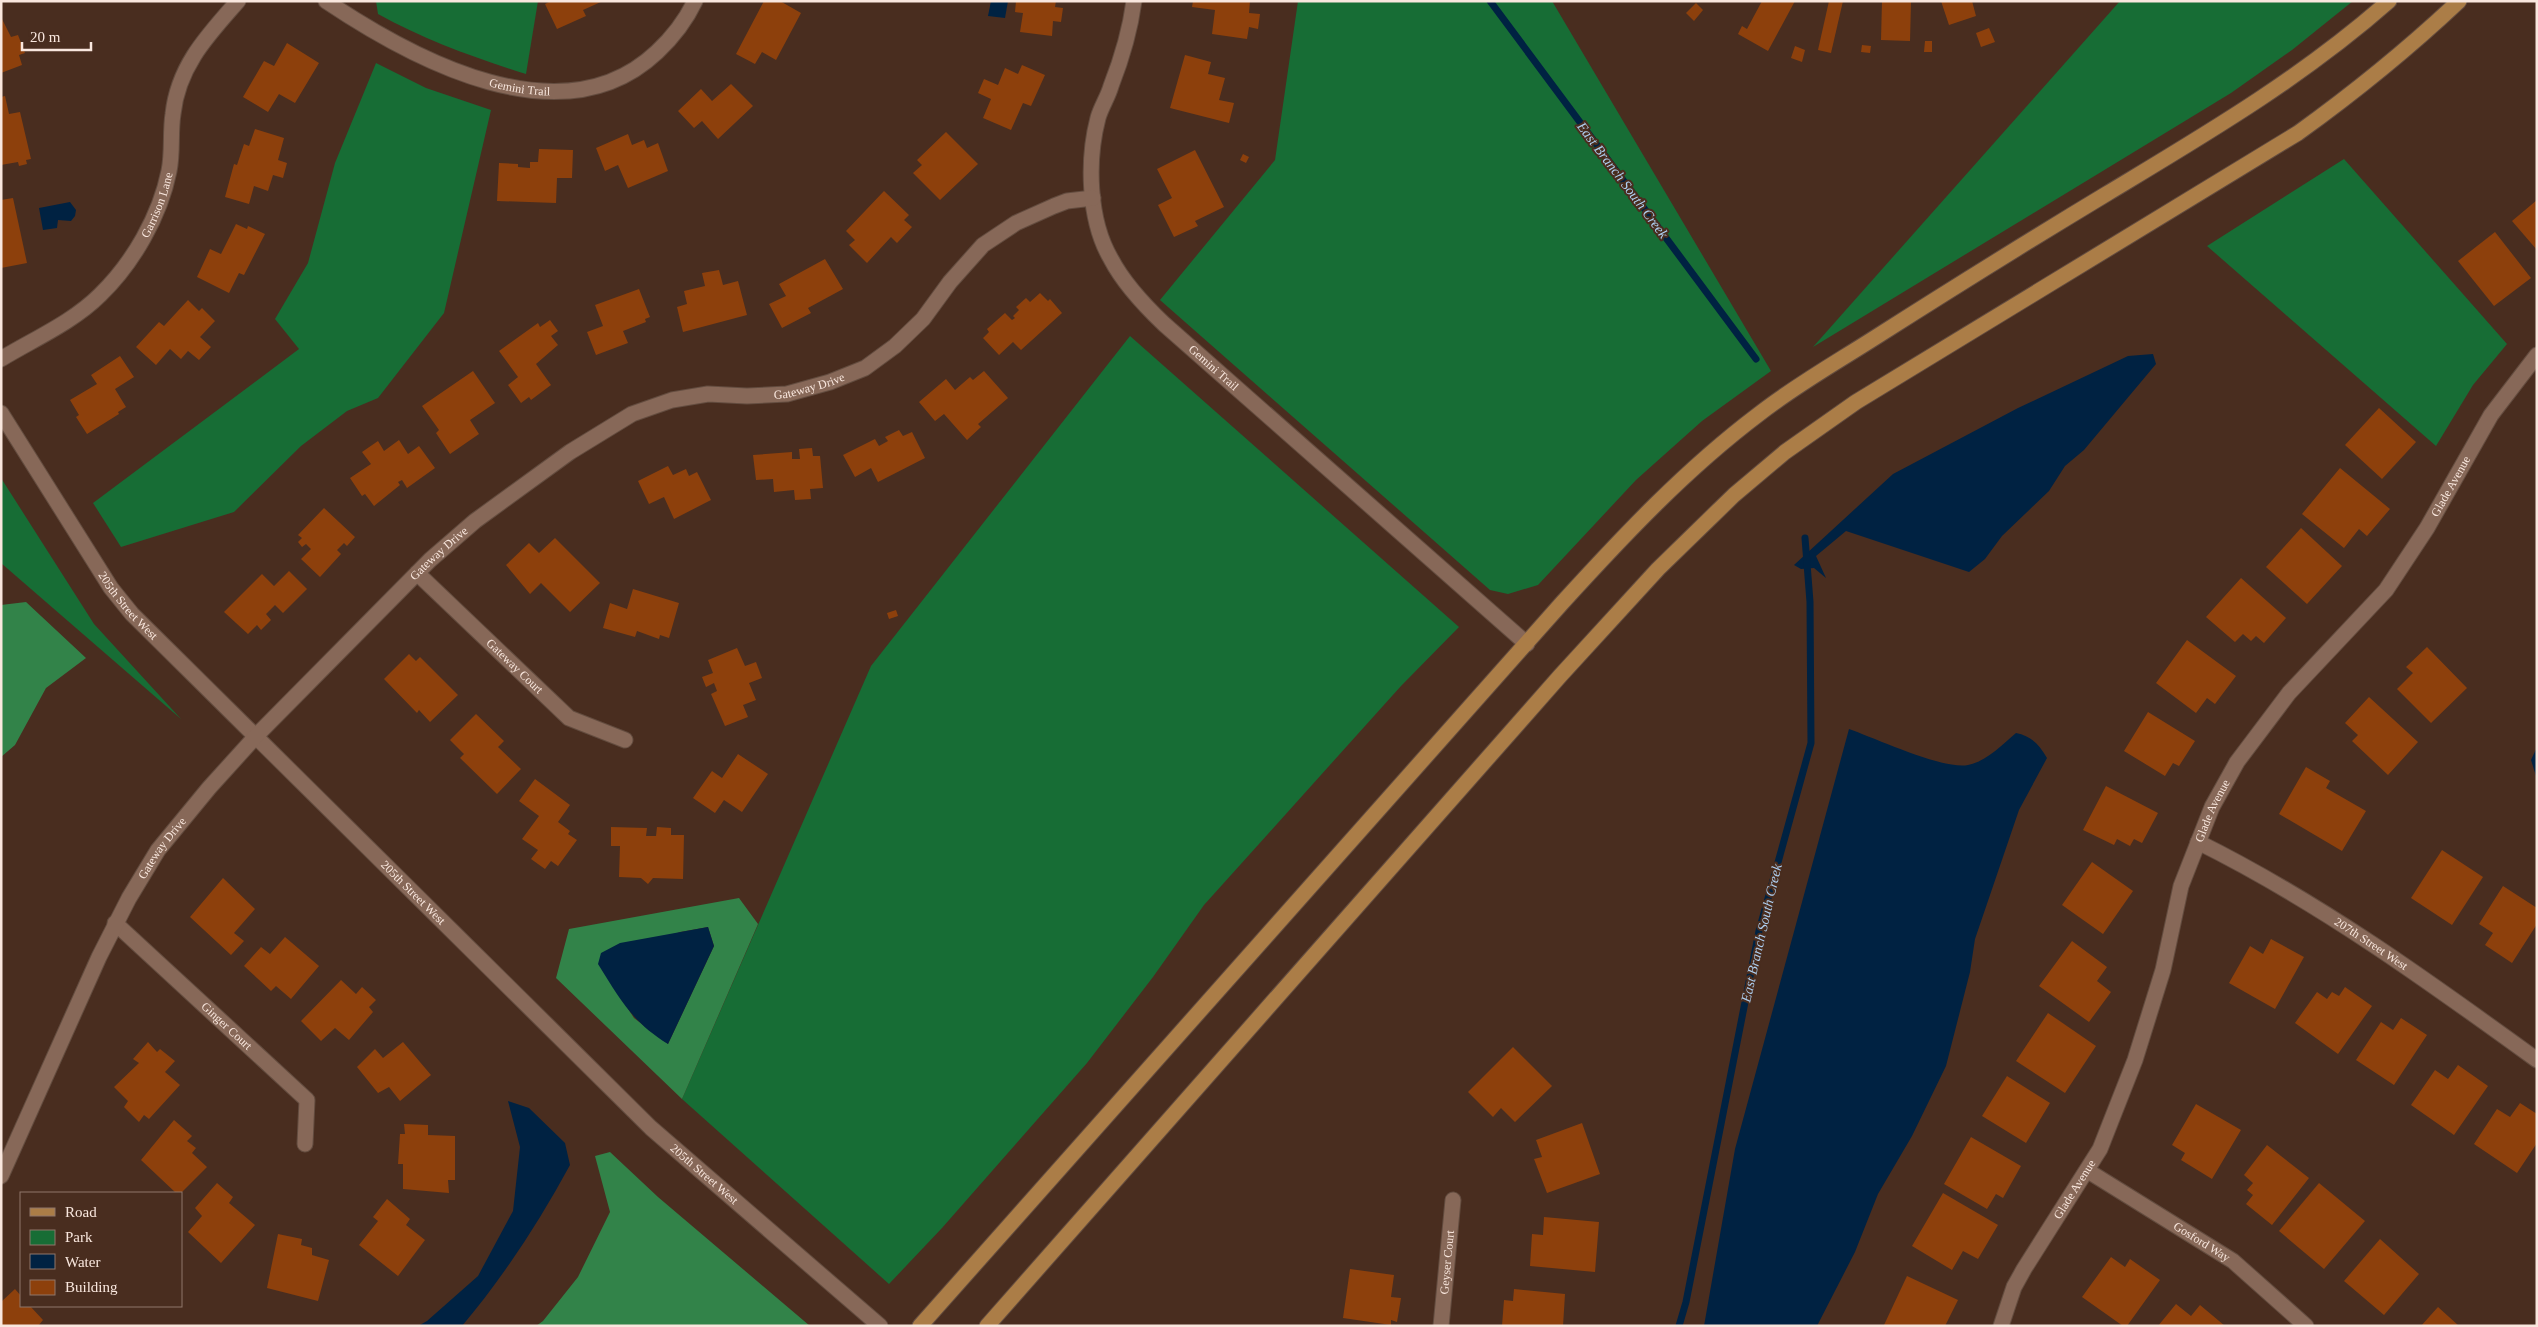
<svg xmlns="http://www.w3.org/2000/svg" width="2538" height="1327" font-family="Georgia,serif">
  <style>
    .green { fill: #176d35 }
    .forest { fill: #328349; fill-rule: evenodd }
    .water { fill: #002242 }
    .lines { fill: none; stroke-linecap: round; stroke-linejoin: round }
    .stream { stroke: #002242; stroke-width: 7 }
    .building { fill: #8d400c }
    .minor-casing { stroke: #634c3f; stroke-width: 17 }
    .major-casing { stroke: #634c3f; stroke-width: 17 }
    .minor { stroke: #876858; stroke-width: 15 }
    .major { stroke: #ab7d47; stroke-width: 15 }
    .labels { text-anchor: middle; stroke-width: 4; stroke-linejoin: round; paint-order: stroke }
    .street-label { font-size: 12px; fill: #f9e7de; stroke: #492d1f }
    .water-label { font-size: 14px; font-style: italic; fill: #afd0f2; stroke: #492d1f }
  </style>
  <rect width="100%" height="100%" fill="#492d1f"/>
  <g class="green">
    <path d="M376,1H538L526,74C475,58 425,40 378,14Z"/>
    <path d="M1298,1H1552L1771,371L1702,421L1636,480L1538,585L1508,594L1490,590L1160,300L1275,160Z"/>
    <path d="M2120,1H2353L2292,50L2231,93L1813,347Z"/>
    <path d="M376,63L426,88L491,110L444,313L378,398L347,411L301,446L234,512L121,547L93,503L299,349L275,319L308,263L335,163Z"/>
    <path d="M2344,159L2507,344L2473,385L2436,446L2207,246Z"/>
    <path d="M1130,336L1459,627L1401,686L1204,905L1153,977L1087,1063L942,1228L889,1284L682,1099L871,666Z"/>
    <path d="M1,478L94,624L181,719L1,563Z"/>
  </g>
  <g class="forest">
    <path d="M26,602L86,658L46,688L15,745L1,757V605Z"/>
    <path d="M739,898L758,924L682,1099L556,978L569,929ZM708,927L714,946L668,1044L634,1018L599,964L680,932Z"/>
    <path d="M610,1152L658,1197L810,1326H536L543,1321L578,1277L610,1212L595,1156Z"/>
  </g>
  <g class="water">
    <path d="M991,1H1008L1005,18L988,16Z"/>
    <path d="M70,202L76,210L75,216L71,221L58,220L57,228L43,230L39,208Z"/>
    <path d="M2153,354L2156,364L2084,450L2065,466L2049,491L2002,536L1985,559L1969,572L1846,531L1816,556L1826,578L1814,568L1801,569L1794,565L1893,474L2018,408L2128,356Z"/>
    <path d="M1849,729C1875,738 1943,770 1968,765C1987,761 2002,745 2016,733C2031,736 2039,744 2047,758L2019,810L1975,939L1970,972L1946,1066L1912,1136L1878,1194L1855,1252L1817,1326H1704L1735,1149Z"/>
    <path d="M2537,747V779L2531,760Z"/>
    <path d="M708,927L714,946L668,1044C632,1022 620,999 598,964L601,953L620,943Z"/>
    <path d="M508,1101L529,1108L565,1143L570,1165C539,1222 504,1276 462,1326H418L427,1321L478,1276L513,1211L520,1147Z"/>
  </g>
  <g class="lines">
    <g class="stream">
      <path d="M1490,1L1756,359"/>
      <path d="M1679,1326L1686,1302L1759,931L1811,743L1810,602L1805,538"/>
    </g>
  </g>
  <g class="building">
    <path d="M551,1H603L583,10L586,16L557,29L545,4Z"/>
    <path d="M764,1H780L801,13L776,60L762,52L755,64L736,54Z"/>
    <path d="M1016,1H1056L1055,7L1063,8L1061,22L1053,21L1052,36L1020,32L1023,13L1015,12Z"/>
    <path d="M1193,1H1250L1249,13L1260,14L1258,29L1249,27L1247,39L1212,34L1215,10L1192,7Z"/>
    <path d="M1762,1H1795L1768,51L1738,34L1742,26L1747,29Z"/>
    <path d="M1829,1H1843L1831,53L1818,50Z"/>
    <path d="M1882,1H1911L1910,41L1881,40Z"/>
    <path d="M1941,1H1972L1976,16L1949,25Z"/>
    <path d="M1696,3L1703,10L1694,21L1686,13Z"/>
    <path d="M1,17L11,37L18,35L25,53L19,55L22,65L1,73Z"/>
    <path d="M1989,28L1995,42L1981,47L1976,33Z"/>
    <path d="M1925,41H1932V52H1924Z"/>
    <path d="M287,43L319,63L295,103L279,94L268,112L243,97L264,61L274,66Z"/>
    <path d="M1862,45L1871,46L1870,53L1861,52Z"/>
    <path d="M1795,46L1805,50L1802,62L1791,58Z"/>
    <path d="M1185,55L1211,62L1208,74L1225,78L1219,100L1234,103L1229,123L1170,108Z"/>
    <path d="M1022,65L1045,75L1031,106L1023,103L1011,130L983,118L991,99L978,93L984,79L998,85L1005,68L1018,74Z"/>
    <path d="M731,84L753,106L718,139L702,121L694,128L678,111L701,89L712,101Z"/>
    <path d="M5,96L9,114L20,112L31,159L26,160L27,164L19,166L18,162L1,165V97Z"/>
    <path d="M255,129L284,138L278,160L287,163L283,178L273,175L268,191L254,186L249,204L225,197L234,164L237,165L244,144L249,146Z"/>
    <path d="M946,132L978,164L940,200L913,173L922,165L917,160Z"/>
    <path d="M628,134L632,145L644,140L647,148L658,143L668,171L628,188L618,165L605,171L596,148Z"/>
    <path d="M539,149L573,150L572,178H557L556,203L497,201L499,163L518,164V167L530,168V162H538Z"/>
    <path d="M1195,150L1224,207L1195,221L1198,226L1174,237L1158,205L1172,198L1157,169Z"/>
    <path d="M1243,154L1249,157L1246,163L1240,160Z"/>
    <path d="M884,191L909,215L904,220L912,227L897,243L891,237L867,263L849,245L855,240L846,231Z"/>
    <path d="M13,198L27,263L1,268V200Z"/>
    <path d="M2537,200V250L2512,221Z"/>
    <path d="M236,224L247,229L248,226L265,234L244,275L239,273L229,293L197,277L210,249L221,254Z"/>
    <path d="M2495,232L2531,278L2494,306L2458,261Z"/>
    <path d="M825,259L843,289L808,308L811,313L782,328L769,304L786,296L779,284Z"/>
    <path d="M719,270L723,285L738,281L747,315L683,332L677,307L687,304L684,291L705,286L702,273Z"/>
    <path d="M639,289L650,317L645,319L646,322L623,331L628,343L596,355L587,332L603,326L595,305Z"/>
    <path d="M1040,293L1048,301L1050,299L1062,313L1021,350L1013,342L999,355L983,338L989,332L987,329L1005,313L1012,320L1015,318L1013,316L1019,310L1016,307L1026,298L1030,302Z"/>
    <path d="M188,300L199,311L202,308L215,321L200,337L211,347L199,360L188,351L181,359L170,349L156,365L136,347L159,322L164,326Z"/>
    <path d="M550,320L558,331L551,336L558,345L536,364L551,385L531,400L529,397L521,403L508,385L518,377L499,351L538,323L540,327Z"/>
    <path d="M120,356L134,377L115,389L126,407L118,412L119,414L87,434L76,417L79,415L70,400L97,384L91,375Z"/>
    <path d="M473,371L495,403L470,420L479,434L450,454L436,433L439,430L422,406Z"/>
    <path d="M984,371L1008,398L978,424L981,427L967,440L944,414L935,421L919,402L946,379L955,390L970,377L973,380Z"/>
    <path d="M2379,408L2416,442L2382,479L2345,445Z"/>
    <path d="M899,430L903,436L912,432L925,458L878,482L871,468L855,477L843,455L875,439L879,446L888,441L885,437Z"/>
    <path d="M399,440L408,454L419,446L435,468L407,488L402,480L398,482L400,485L374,506L365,494L362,496L350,478L371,464L362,452L378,441L384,451Z"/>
    <path d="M812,448L813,456H820L823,488L810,489L811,499L795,500L794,490L774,492L773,479L756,480L753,455L792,452V459H800L799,449Z"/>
    <path d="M668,466L673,475L686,469L689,476L697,472L711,500L674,519L664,497L649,504L638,481Z"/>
    <path d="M2340,468L2390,509L2367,536L2359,529L2344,548L2302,514Z"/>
    <path d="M324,508L355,537L347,546L344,543L337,550L341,554L320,577L301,559L311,549L306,544L302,547L298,542L302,538L298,535Z"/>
    <path d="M2301,528L2342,566L2307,604L2266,567Z"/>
    <path d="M555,538L600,583L570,612L541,583L530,594L506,565L529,543L539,553Z"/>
    <path d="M289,571L307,589L283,613L275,605L266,614L271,620L261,630L257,625L248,634L224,612L262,574L274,586Z"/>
    <path d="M2241,578L2286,618L2264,643L2256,636L2251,641L2243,634L2235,642L2206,617Z"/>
    <path d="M633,589L679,603L669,638L660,635L659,639L637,631L635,637L603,628L610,603L627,609Z"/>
    <path d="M896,610L898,616L889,619L887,613Z"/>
    <path d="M2187,640L2236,676L2215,704L2207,698L2196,713L2156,683Z"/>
    <path d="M2427,647L2467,688L2431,723L2397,689L2413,673L2406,667Z"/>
    <path d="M737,648L745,666L756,662L762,678L749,683L756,700L743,705L748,717L725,726L711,694L717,691L714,683L706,687L702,677L713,673L708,660Z"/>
    <path d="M409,654L416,661L420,657L458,695L430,722L419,710L417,713L384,679Z"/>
    <path d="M2369,697L2418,742L2388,775L2352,741L2358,735L2345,723Z"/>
    <path d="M2148,712L2195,741L2179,766L2173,763L2165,776L2124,751Z"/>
    <path d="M476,714L504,741L498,747L521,769L497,794L460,758L464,754L450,740Z"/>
    <path d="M738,754L768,774L742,812L724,800L715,813L693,798L712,771L722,778Z"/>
    <path d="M2306,767L2330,781L2326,788L2366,811L2342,851L2279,814Z"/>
    <path d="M535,779L570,805L558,822L570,831L568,834L577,840L558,866L551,861L545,869L531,859L538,850L522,839L539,816L519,801Z"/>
    <path d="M2106,786L2158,813L2142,843L2134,839L2130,846L2117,839L2114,845L2083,830Z"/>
    <path d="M611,827L647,828L646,836H656L657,827L671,828V835H684L683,879L653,878L648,884L641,878L619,877L620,846H611Z"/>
    <path d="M2442,850L2483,877L2452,925L2411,898Z"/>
    <path d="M2092,862L2133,891L2103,934L2062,905Z"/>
    <path d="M223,878L255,909L234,933L244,941L231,955L190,917Z"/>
    <path d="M2503,886L2537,908V924L2512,963L2485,945L2493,933L2479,924Z"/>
    <path d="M285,937L319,966L291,999L276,986L271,991L244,966L261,947L270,954Z"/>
    <path d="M2271,939L2304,957L2275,1009L2229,983L2250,946L2263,954Z"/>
    <path d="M2072,941L2107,967L2097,981L2111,992L2089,1022L2039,986Z"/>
    <path d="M341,980L356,994L362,987L376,1000L369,1007L373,1012L349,1040L335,1028L321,1041L301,1021Z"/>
    <path d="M2345,987L2372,1006L2338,1054L2295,1023L2317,992L2327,999L2332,992L2339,996Z"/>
    <path d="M2048,1013L2096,1046L2065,1093L2016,1061Z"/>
    <path d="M2401,1018L2427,1035L2394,1085L2356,1060L2381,1022L2393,1030Z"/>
    <path d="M148,1042L157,1052L160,1049L175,1061L165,1072L180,1085L149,1119L144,1115L139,1122L124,1107L128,1101L114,1087L139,1063L133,1059Z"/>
    <path d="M403,1042L431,1075L400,1101L389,1087L378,1093L357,1067L375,1049L383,1058Z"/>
    <path d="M1513,1047L1552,1086L1515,1122L1501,1108L1493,1117L1468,1092Z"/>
    <path d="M2458,1065L2488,1086L2454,1135L2411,1105L2435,1070L2448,1079Z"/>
    <path d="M2007,1076L2050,1103L2026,1143L1982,1116Z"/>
    <path d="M2520,1103L2537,1114V1143L2517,1173L2474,1144L2497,1109L2510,1117Z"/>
    <path d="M2196,1104L2241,1130L2212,1179L2181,1160L2185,1153L2172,1145Z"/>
    <path d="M174,1120L192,1136L187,1141L196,1148L192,1153L207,1167L181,1193H176L141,1160Z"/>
    <path d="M1582,1123L1600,1174L1547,1193L1534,1159L1542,1157L1536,1140Z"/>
    <path d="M404,1124L428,1125V1135L455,1136V1180H448L449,1193L403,1189V1164H398L400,1134H405Z"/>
    <path d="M1971,1137L2021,1166L2003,1198L1996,1194L1987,1209L1944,1184Z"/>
    <path d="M2267,1145L2309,1178L2272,1225L2246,1204L2253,1195L2247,1190L2253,1183L2244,1175Z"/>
    <path d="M217,1183L233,1197L229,1203L255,1225L221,1263L188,1232L202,1216L195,1208Z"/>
    <path d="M2319,1183L2365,1221L2324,1269L2279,1231Z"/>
    <path d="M1943,1193L1998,1225L1978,1259L1963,1251L1952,1270L1912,1246Z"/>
    <path d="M387,1199L410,1219L406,1225L425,1240L398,1276L359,1245L378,1221L373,1217Z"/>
    <path d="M1544,1217L1599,1222L1595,1272L1530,1266L1532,1234L1543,1235Z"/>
    <path d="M278,1234L302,1239L301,1245L312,1248V1255L329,1260L318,1301L267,1288Z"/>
    <path d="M2380,1239L2419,1274L2384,1315L2344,1281Z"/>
    <path d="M2111,1257L2125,1267L2130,1259L2160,1280L2127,1326H2123L2082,1297Z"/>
    <path d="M1350,1269L1394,1275L1391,1297L1401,1298L1397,1322L1391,1320V1325L1343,1318Z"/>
    <path d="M1907,1276L1958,1300L1945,1326L1884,1325Z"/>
    <path d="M15,1289L21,1296V1306H30L43,1320L38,1326H1V1302Z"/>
    <path d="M1514,1289L1565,1294L1563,1326H1502L1504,1300L1513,1301Z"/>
    <path d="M2176,1304L2191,1316L2200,1305L2225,1326H2158Z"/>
    <path d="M2438,1307L2459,1326H2421Z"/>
  </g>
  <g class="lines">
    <g class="minor-casing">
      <g id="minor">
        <path id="s1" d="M326,1C414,60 563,141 657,52C673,37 685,22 695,1"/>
        <path id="s2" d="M1134,1C1130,31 1122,58 1111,86C1108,97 1101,107 1098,118C1087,160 1088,220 1111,259C1124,284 1144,305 1164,324L1527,644"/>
        <path id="s3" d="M1,359C34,339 73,322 100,295C133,263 160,216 169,171C173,152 170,133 173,114C178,66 208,35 238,1"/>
        <path id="s4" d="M1,413L111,588L132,614L651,1128L880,1326"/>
        <path id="s5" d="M417,573L569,718L625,740"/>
        <path id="s6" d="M2198,842C2319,902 2428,981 2537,1060"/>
        <path id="s7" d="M115,923L307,1100L305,1144"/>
        <path id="s8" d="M2088,1171L2233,1261L2306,1326"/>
        <path id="s9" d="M1,1176L99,957L129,898L158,850L209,788L257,735L430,560L475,521L570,452L632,414L672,400L708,394L747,396L787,394L830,382L865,368L895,346L923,319L950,282L983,245L1016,223L1054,206L1067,201L1093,198"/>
        <path id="s10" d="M1441,1326L1453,1200"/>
        <path id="s11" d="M2001,1326L2014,1287L2024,1269L2100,1149L2135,1060L2163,970L2181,886L2212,807L2237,762L2289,693L2386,590L2427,528L2491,415L2537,355"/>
      </g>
    </g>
    <g class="major-casing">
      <g id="major">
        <path d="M920,1326L1562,603C1624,535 1686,469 1759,414C1796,385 1837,362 1876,337C1953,288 2030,240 2108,193C2206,134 2303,77 2389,1"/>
        <path d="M987,1326L1560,676L1658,569L1734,495L1785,452L1856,402L2298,133C2355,92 2408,49 2459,1"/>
      </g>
    </g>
    <use href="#minor" class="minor"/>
    <use href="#major" class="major"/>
  </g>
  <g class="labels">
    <g class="street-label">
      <text dy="4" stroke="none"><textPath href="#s1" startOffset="214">Gemini Trail</textPath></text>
      <text dy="4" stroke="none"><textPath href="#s3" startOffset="226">Garrison Lane</textPath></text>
      <text dy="4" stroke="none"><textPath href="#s2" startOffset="418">Gemini Trail</textPath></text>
      <text dy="4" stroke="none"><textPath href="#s9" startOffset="1191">Gateway Drive</textPath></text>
      <text dy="4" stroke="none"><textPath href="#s11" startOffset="966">Glade Avenue</textPath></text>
      <text dy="4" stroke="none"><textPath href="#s9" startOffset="771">Gateway Drive</textPath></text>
      <text dy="4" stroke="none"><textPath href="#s4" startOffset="231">205th Street West</textPath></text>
      <text dy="4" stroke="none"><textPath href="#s5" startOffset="135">Gateway Court</textPath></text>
      <text dy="4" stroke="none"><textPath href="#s11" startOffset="561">Glade Avenue</textPath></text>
      <text dy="4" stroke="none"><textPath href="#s9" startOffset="366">Gateway Drive</textPath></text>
      <text dy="4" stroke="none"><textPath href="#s4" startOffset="636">205th Street West</textPath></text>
      <text dy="4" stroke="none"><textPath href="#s6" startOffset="201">207th Street West</textPath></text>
      <text dy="4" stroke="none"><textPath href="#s7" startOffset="152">Ginger Court</textPath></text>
      <text dy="4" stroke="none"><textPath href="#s4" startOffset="1041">205th Street West</textPath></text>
      <text dy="4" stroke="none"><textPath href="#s11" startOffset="156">Glade Avenue</textPath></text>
      <text dy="4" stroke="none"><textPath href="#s8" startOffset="134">Gosford Way</textPath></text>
      <text dy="4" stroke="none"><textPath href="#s10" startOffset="64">Geyser Court</textPath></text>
    </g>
    <g class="water-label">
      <text transform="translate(1623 180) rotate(53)" y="5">East Branch South Creek</text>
      <text transform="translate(1761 933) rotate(-77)" y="5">East Branch South Creek</text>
    </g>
  </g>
  <rect width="2538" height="1327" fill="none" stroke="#f9e7de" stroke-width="5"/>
  <rect x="20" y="1192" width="162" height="115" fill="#492d1f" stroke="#8f776b"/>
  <rect x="30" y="1208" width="25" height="8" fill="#ab7d47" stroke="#8f776b"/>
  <text x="65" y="1217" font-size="15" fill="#f9e7de">Road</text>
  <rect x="30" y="1230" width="25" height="15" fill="#176d35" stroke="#8f776b"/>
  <text x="65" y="1242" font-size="15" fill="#f9e7de">Park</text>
  <rect x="30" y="1254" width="25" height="15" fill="#002242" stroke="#8f776b"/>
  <text x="65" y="1267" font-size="15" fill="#f9e7de">Water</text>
  <rect x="30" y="1280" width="25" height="15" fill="#8d400c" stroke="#8f776b"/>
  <text x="65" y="1292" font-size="15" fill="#f9e7de">Building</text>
  <path d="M22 42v8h69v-8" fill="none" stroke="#f9e7de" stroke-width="2.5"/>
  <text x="30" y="42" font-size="15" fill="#f9e7de" stroke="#492d1f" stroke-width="4" paint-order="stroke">20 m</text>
</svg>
